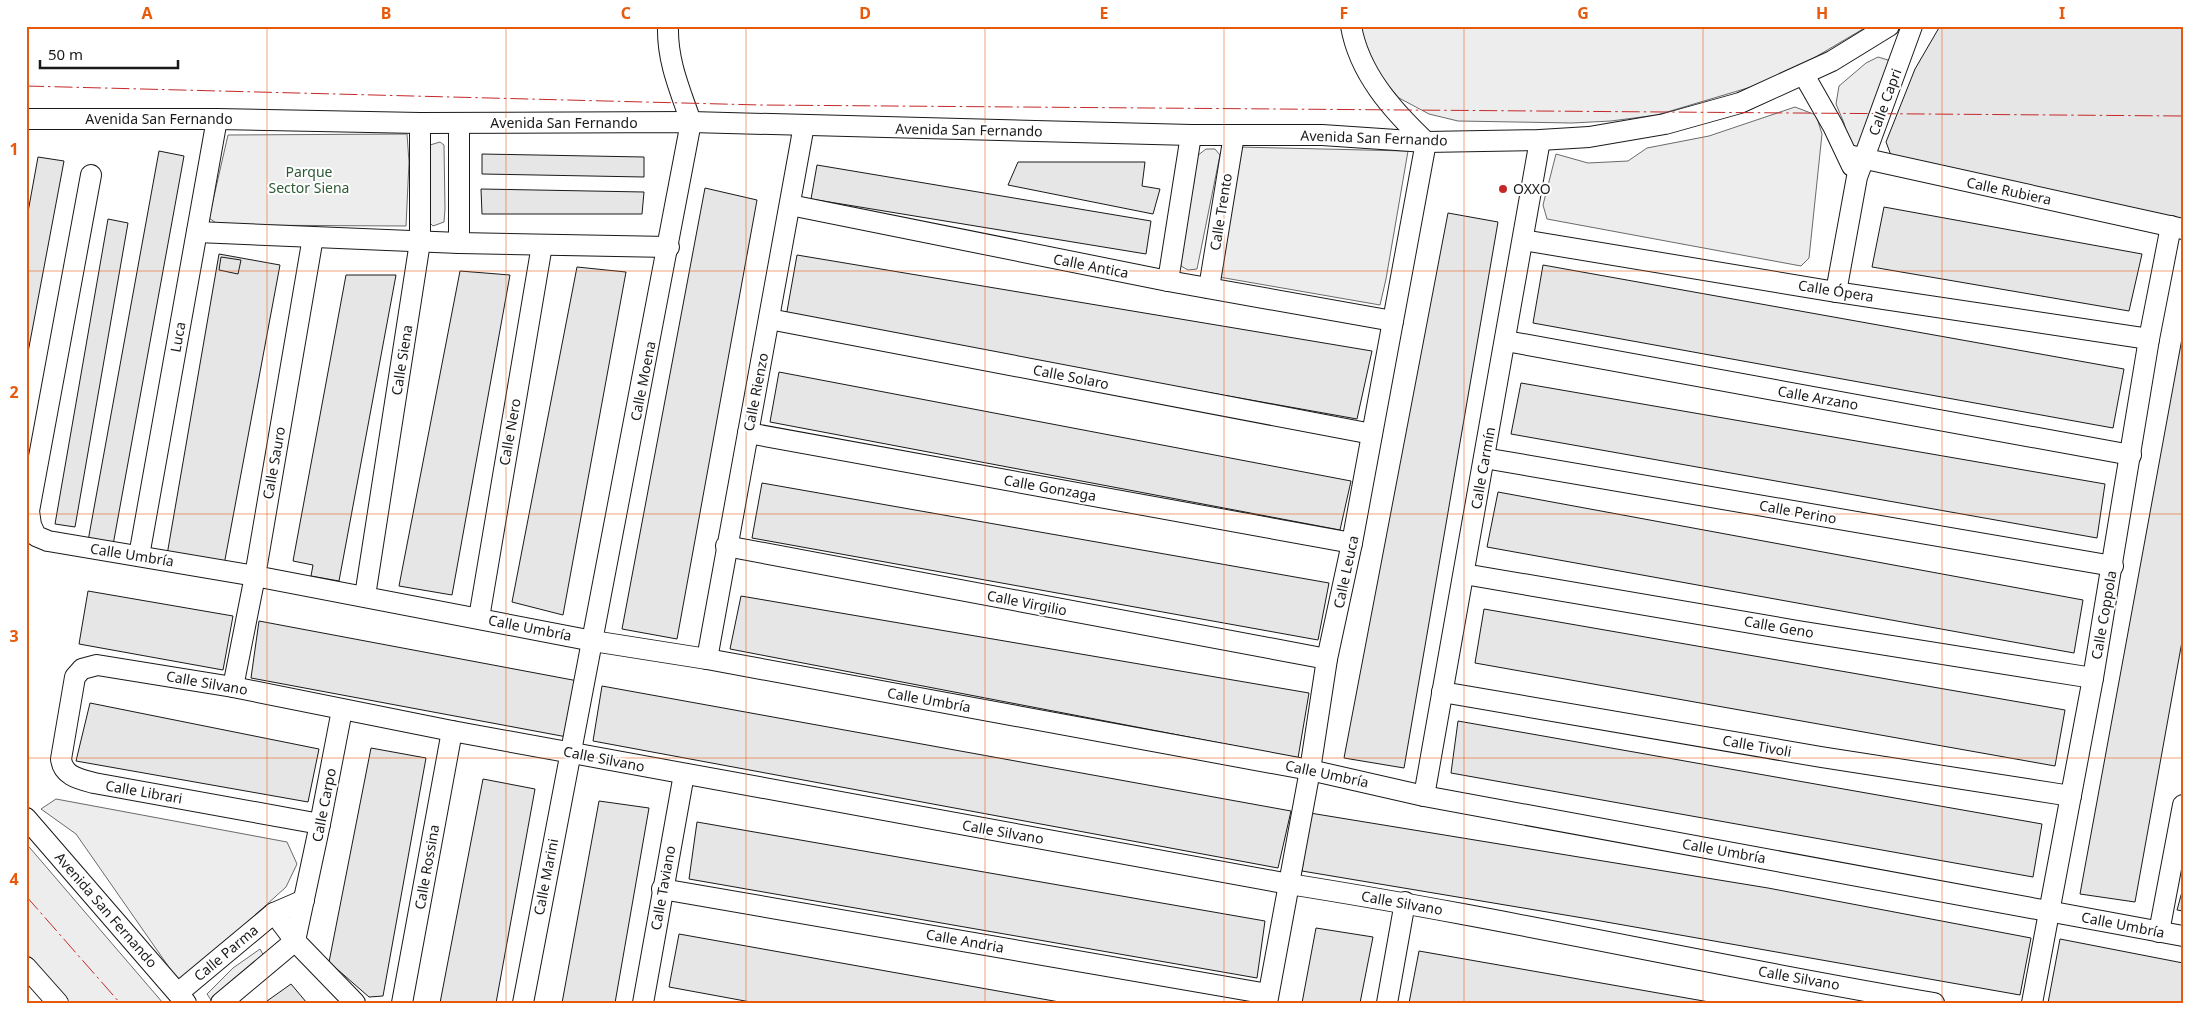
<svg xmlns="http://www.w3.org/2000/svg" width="2209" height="1029" font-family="'Noto Sans',sans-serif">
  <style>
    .built { fill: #ededed; stroke: #6a6a6a }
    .building { fill: #e6e6e6; stroke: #1a1a1a }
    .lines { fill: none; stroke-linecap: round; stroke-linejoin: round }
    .minor-casing { stroke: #1a1a1a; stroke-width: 22 }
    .minor { stroke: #fff; stroke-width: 20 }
    .power { stroke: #c62828; stroke-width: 1; stroke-dasharray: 18 4 2.5 4; stroke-linecap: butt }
    .grid { fill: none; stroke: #e8590c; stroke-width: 1; stroke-opacity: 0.55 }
    .poi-dot { fill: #c62828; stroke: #fff; stroke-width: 2 }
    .labels { text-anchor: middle; stroke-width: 4; stroke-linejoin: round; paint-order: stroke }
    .street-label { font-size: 14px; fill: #1a1a1a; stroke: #fff }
    .park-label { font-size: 14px; fill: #2b5a34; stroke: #fff }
    .poi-label { font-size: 14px; fill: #1a1a1a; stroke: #fff; text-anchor: start }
    .neatline { fill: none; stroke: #e8590c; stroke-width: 2 }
    .grid-label { font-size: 16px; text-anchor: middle; font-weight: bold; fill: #e8590c }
  </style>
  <rect width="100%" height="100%" fill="#fff"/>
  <g class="built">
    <path d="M1359,26H1868L1807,62L1761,84L1657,115L1611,121L1572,123L1458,121L1429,114L1399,98L1381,77L1366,51Z"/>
    <path d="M1878,57L1888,60L1891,69L1863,149L1850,148L1844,123L1836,104L1839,86L1866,63Z"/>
    <path d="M1795,107L1816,115L1822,134L1809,258L1801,266L1547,219L1543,205L1556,154L1588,163L1628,161L1647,148L1709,136Z"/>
    <path d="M407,134L409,162L406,226L219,225L209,218L228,135Z"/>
    <path d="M440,142L444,145L445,209L444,222L433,226L427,220V184L430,145Z"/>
    <path d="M1238,147L1408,151L1386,279L1380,305L1219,277Z"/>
    <path d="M1206,149H1215L1220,155L1197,269L1188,270L1181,266L1179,254L1194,182L1197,156Z"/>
    <path d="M56,799L287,842L297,864L286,887L180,983L76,834L41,809Z"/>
    <path d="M26,845L30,848L163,1003H69L26,954Z"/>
    <path d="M260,949L265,958L213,1003L207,994L233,968Z"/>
  </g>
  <g class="building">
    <path d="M1940,26H2183V221L1892,158L1886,142L1915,69Z"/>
    <path d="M159,151L184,156L113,545L88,541Z"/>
    <path d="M482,154L644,157V177L482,174Z"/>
    <path d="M38,157L64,161L26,363V223Z"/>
    <path d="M1018,162H1145L1142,186L1160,189L1153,214L1008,185Z"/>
    <path d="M817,165L1151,221L1146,254L811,199Z"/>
    <path d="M705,188L757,200L677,639L622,629Z"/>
    <path d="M481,189L644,192L642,214H482Z"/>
    <path d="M1884,207L2142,254L2129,311L1872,267Z"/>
    <path d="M1448,213L1498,222L1404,768L1344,758Z"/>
    <path d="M108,219L128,223L75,527L55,524Z"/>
    <path d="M219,254L280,265L224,565L167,555Z"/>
    <path d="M797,255L1372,351L1357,419L786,317Z"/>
    <path d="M221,257L241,260L238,274L219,270Z"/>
    <path d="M1543,265L2124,369L2113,428L1533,323Z"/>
    <path d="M577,267L626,272L563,615L512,602Z"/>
    <path d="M460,271L510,275L452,595L399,586Z"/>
    <path d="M346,275H396L339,581L311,576L313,565L293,561Z"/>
    <path d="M2183,333V636L2135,902L2080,894Z"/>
    <path d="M779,372L1351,481L1340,530L770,422Z"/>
    <path d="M1521,383L2105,484L2097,538L1511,434Z"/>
    <path d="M762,483L1329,583L1318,640L752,538Z"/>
    <path d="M1498,492L2083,600L2074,653L1487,547Z"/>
    <path d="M88,591L233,616L223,670L79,644Z"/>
    <path d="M741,596L1309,693L1298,758L730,649Z"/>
    <path d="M1484,609L2065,710L2055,766L1475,663Z"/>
    <path d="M259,621L578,681L567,737L251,678Z"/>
    <path d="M602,686L1291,811L1278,868L593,741Z"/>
    <path d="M90,703L319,749L308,802L76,761Z"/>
    <path d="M1458,721L2042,824L2033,877L1451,773Z"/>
    <path d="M371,748L426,758L383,996L369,997L329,962Z"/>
    <path d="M483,779L535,789L496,1003H440Z"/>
    <path d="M599,801L649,808L615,1003H562Z"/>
    <path d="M1310,813L1768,888L2031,938L2020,995L1595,920L1302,871Z"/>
    <path d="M697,822L1265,921L1257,978L689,879Z"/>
    <path d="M2183,888V911L2177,910Z"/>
    <path d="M1316,928L1373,937L1360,1003H1302Z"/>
    <path d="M679,934L1065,1003H756L669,987Z"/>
    <path d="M2060,939L2183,963V1003H2048Z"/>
    <path d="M1419,951L1715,1003H1409Z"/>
    <path d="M291,984L307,1003H268L267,1001Z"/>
  </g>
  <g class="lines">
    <g class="minor-casing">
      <g id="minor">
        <path d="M1804,75L1833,126L1852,166"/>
        <path d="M26,119H217L420,123L691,122L1191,135H1322L1426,142L1540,140L1589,137L1665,124L1740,103L1832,61L1889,26"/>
        <path d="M1848,155L2183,229"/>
        <path d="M91,175L29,511L31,525L36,536L48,541L255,576L593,641L707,659L1310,770L1424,796L2183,936"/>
        <path d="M790,205L1168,281L1393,321"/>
        <path d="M197,232L459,243L669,247"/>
        <path d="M1523,240L1836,292L2149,339"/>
        <path d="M459,243V123"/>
        <path d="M1168,281L1191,135"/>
        <path d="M1209,288L1234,135"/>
        <path d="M1836,292L1857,177L1912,26"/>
        <path d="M769,319L1372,434"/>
        <path d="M1506,341L2131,455"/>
        <path d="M748,433L1352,543"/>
        <path d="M1484,458L2113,566"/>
        <path d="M726,546L1327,659"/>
        <path d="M139,556L217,119"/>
        <path d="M1464,574L1798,631L2093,678"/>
        <path d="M365,596L420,242V123"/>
        <path d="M479,618L542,245"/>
        <path d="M707,659L804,125"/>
        <path d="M233,687L255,576L313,237"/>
        <path d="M1442,692L1821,757L2071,796"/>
        <path d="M1424,796L1540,140"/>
        <path d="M26,818L186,1003"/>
        <path d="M320,824L94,783C79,779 63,776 61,759L75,677L82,669L97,665L233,687L452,731L1289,884C1505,918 1719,967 1934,1003"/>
        <path d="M662,889L1268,994"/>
        <path d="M274,913L295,941L355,1003"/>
        <path d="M2159,932L2183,805"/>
        <path d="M26,967L58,1003"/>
        <path d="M178,993L274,913L304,900"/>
        <path d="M221,1003L295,941L320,824L342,710"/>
        <path d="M402,1003L452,731"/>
        <path d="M523,1003L691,122C680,90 667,61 668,26"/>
        <path d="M643,1003L684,774"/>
        <path d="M1267,1003L1310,770L1327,659L1352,543L1426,142C1392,110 1359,73 1351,26"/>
        <path d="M1387,1003L1405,902"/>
        <path d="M2032,1003L2093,678L2149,339L2171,226"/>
      </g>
    </g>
    <use href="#minor" class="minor"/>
    <g class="power">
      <path d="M26,86L760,105L2183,116"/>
      <path d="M26,896L120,1003"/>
    </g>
  </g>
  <path class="grid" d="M267,26V1003M506,26V1003M746,26V1003M985,26V1003M1224,26V1003M1464,26V1003M1703,26V1003M1942,26V1003M26,271H2183M26,514H2183M26,758H2183"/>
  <circle class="poi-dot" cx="1503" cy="189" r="5"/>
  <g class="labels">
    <g class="street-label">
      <text transform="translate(1885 102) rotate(-70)" y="5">Calle Capri</text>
      <text x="159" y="124">Avenida San Fernando</text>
      <text x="564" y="128">Avenida San Fernando</text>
      <text transform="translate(969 130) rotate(1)" y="5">Avenida San Fernando</text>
      <text transform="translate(1374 138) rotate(2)" y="5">Avenida San Fernando</text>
      <text transform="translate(2009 191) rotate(12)" y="5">Calle Rubiera</text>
      <text transform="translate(1221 212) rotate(-81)" y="5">Calle Trento</text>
      <text transform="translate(1091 266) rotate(11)" y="5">Calle Antica</text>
      <text transform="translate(1836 291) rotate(9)" y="5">Calle Ópera</text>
      <text transform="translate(178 337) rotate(-80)" y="5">Luca</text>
      <text transform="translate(402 360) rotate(-81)" y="5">Calle Siena</text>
      <text transform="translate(1071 377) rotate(11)" y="5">Calle Solaro</text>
      <text transform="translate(643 381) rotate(-79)" y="5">Calle Moena</text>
      <text transform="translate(756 392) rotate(-79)" y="5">Calle Rienzo</text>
      <text transform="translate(1818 398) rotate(10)" y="5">Calle Arzano</text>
      <text transform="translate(510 432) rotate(-80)" y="5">Calle Nero</text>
      <text transform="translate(274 463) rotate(-80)" y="5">Calle Sauro</text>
      <text transform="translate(1483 468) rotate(-80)" y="5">Calle Carmín</text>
      <text transform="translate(1050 488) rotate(10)" y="5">Calle Gonzaga</text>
      <text transform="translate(1798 512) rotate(10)" y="5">Calle Perino</text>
      <text transform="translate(132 555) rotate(9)" y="5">Calle Umbría</text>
      <text transform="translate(1346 572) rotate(-78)" y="5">Calle Leuca</text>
      <text transform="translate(1027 603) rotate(11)" y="5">Calle Virgilio</text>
      <text transform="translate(2104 615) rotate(-80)" y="5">Calle Coppola</text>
      <text transform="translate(1779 627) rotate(10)" y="5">Calle Geno</text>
      <text transform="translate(530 628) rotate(11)" y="5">Calle Umbría</text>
      <text transform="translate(207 683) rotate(10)" y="5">Calle Silvano</text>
      <text transform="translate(929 700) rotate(10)" y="5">Calle Umbría</text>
      <text transform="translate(1757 746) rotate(10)" y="5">Calle Tivoli</text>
      <text transform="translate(604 759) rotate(11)" y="5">Calle Silvano</text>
      <text transform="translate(1327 774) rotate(12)" y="5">Calle Umbría</text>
      <text transform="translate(144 792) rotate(10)" y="5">Calle Librari</text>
      <text transform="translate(324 805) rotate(-79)" y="5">Calle Carpo</text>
      <text transform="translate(1003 832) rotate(10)" y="5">Calle Silvano</text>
      <text transform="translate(1724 851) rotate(10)" y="5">Calle Umbría</text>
      <text transform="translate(427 867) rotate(-80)" y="5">Calle Rossina</text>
      <text transform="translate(546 877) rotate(-79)" y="5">Calle Marini</text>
      <text transform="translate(663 888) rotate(-80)" y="5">Calle Taviano</text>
      <text transform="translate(1402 903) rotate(10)" y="5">Calle Silvano</text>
      <text transform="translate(106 910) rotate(49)" y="5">Avenida San Fernando</text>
      <text transform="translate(2123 925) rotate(11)" y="5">Calle Umbría</text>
      <text transform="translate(965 941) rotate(10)" y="5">Calle Andria</text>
      <text transform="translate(226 953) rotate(-40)" y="5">Calle Parma</text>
      <text transform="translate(1799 978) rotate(10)" y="5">Calle Silvano</text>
    </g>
    <g class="park-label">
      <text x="309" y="177">Parque<tspan x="309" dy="16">Sector Siena</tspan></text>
    </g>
    <g class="poi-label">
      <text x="1513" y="194">OXXO</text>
    </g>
  </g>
  <rect width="2209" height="1029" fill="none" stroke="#ffffff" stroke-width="55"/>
  <path d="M40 60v8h138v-8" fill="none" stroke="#1a1a1a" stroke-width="2.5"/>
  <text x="48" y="60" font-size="15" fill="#1a1a1a" stroke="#ffffff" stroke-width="4" paint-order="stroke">50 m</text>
  <rect x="28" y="28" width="2154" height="974" class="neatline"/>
  <g class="grid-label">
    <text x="147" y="19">A</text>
    <text x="386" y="19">B</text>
    <text x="626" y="19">C</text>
    <text x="865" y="19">D</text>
    <text x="1104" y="19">E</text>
    <text x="1344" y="19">F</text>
    <text x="1583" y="19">G</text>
    <text x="1822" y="19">H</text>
    <text x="2062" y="19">I</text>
    <text x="14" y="155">1</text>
    <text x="14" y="398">2</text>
    <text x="14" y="642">3</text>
    <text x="14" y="885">4</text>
  </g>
</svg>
